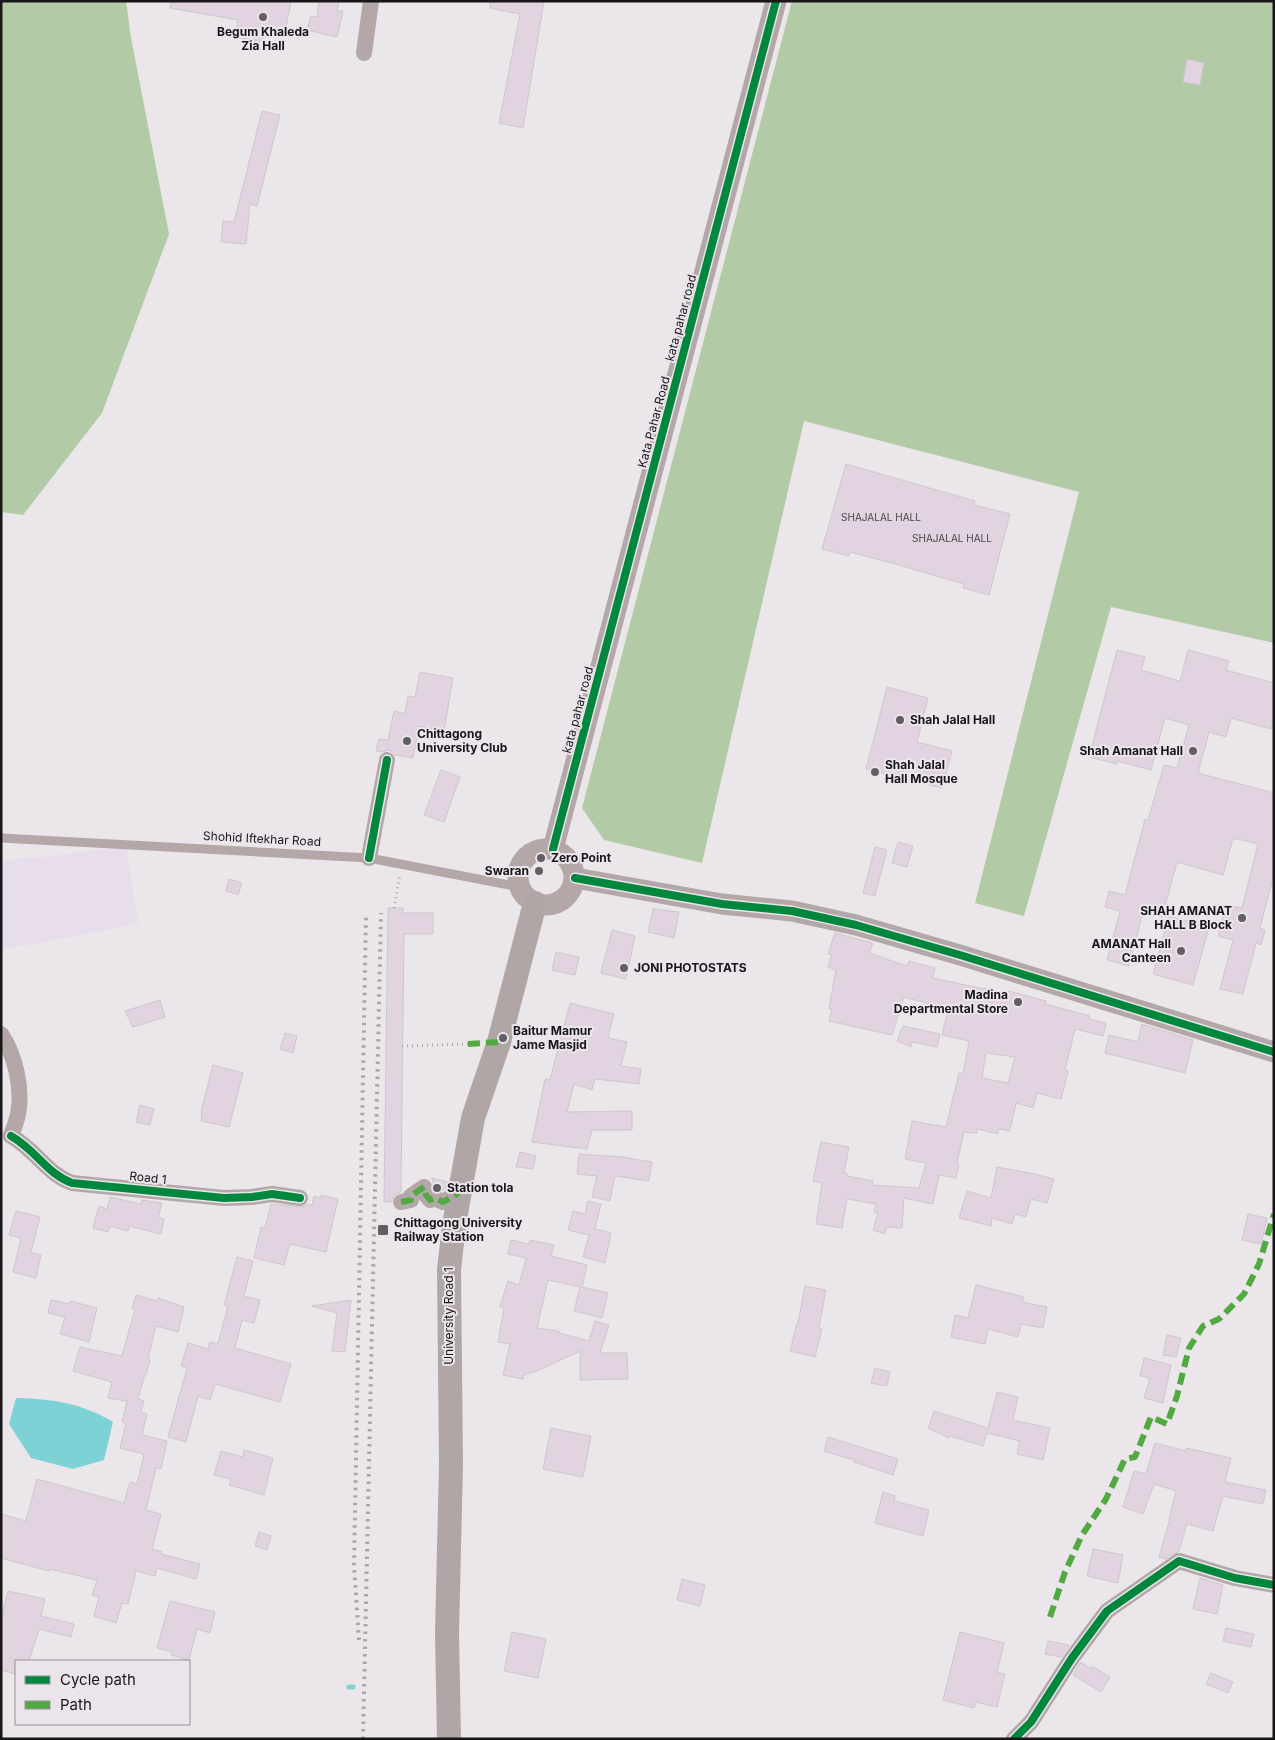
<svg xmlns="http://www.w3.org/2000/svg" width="1275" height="1740" font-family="Inter,sans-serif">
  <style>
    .commercial { fill: #e8deeb }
    .forest { fill: #b3caa6 }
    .water { fill: #7cd2d4 }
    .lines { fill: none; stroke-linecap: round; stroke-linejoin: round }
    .stream { stroke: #7cd2d4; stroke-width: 5 }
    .building { fill: #e2d3e0; stroke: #ccc8cb; fill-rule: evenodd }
    .path { stroke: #aea7a8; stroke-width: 3; stroke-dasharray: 1 4; stroke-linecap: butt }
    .service { stroke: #b3a7a7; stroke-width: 9 }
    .minor { stroke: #b3a7a7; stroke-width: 16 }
    .tertiary { stroke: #b3a7a7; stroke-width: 21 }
    .secondary { stroke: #b1a6a6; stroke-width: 24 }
    .rail { stroke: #aba5a6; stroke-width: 4; stroke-dasharray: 2.5 5; stroke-linecap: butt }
    .quiet { stroke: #52a942; stroke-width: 6; stroke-dasharray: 12 6; stroke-linecap: butt }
    .cycleway-casing { stroke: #ebe5eb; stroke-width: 11 }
    .cycleway { stroke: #00873e; stroke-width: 8 }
    .poi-dot { fill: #625f62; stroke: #ebe5eb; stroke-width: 2 }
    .labels { text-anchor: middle; stroke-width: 4; stroke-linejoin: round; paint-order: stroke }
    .number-label { font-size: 10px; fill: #4a454a }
    .poi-label { font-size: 12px; font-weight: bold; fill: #181618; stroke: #ebe5eb; text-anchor: start }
    .street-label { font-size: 12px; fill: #181618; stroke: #ebe5eb }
  </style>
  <rect width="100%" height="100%" fill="#eae6ea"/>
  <path class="commercial" d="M126,846L138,924L1,950V860L45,857Z"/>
  <g class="forest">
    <path d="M1,1H126L131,38L169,234L102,413L23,515L1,512Z"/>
    <path d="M792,1H1274V643L1111,607L1024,916L975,903L1079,492L804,421L702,863L604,840L582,808Z"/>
  </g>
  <path class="water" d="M16,1398C53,1399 81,1403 113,1422L104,1460L73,1469L31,1458L9,1424Z"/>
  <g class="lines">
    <path class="stream" d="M349,1687H353"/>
  </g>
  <g class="building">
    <path d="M171,1H291L284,37L265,34L263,42L235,37L238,20L170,8Z"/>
    <path d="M319,1H339L337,11H343L337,37L307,30L311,16L317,17Z"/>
    <path d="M490,1H544L523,128L499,123L520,14L490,8Z"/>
    <path d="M1187,59L1204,63L1200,85L1183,82Z"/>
    <path d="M262,111L280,115L257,206L250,204L246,244L221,242L223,221L234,222Z"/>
    <path d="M846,464L975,501L974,505L1010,514L989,595L963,588L964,584L892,563L850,552L849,556L822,549Z"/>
    <path d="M1117,650L1145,657L1141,670L1180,681L1188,650L1229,661L1226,670L1274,683V720L1271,729L1231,718L1226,737L1209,732L1198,773L1274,793V874L1260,928L1265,930L1261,945L1256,943L1243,994L1220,989L1233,940L1218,936L1226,905L1242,908L1258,844L1233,838L1223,875L1177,862L1162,917L1143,912L1129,966L1107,960L1120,911L1105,907L1109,891L1125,895L1145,819L1148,820L1164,765L1177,768L1189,725L1165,718L1151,770L1117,761V764L1089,757Z"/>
    <path d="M420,672L453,678L444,731L419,726L413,758L395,755L389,750L381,752L376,751L379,739L388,740L394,711L405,714L408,696L415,697Z"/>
    <path d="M887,687L928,698L917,742L952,751L942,788L866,769Z"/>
    <path d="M441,770L460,777L444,822L424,815Z"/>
    <path d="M898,842L913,846L907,867L892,863Z"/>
    <path d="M875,847L887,850L875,896L863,893Z"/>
    <path d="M229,879L242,883L238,895L226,891Z"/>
    <path d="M388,908H403V913H433V934H404L401,1192L394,1195L391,1202H384Z"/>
    <path d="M653,909L679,912L674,938L648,932Z"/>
    <path d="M1169,916L1209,927L1193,985L1153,974Z"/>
    <path d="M612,930L635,936L626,979L601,973Z"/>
    <path d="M835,933L873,943L869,953L907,966L909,961L935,968L933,978L984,989V988L1008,993L1009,991L1046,1001L1045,1004L1090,1016L1089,1019L1106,1023L1103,1036L1075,1029L1065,1070L1068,1071L1061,1099L1037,1093L1033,1108L1016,1103L1010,1131L999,1129L998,1134L977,1129V1133L964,1132L957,1163L959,1164L956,1178L939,1175L933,1204L904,1198L902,1228L887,1227L885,1234L873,1230L878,1213L874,1212L876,1204L847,1199L842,1228L816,1224L822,1183L813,1181L821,1142L849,1147L844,1173H847V1176L873,1181L872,1185L919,1188L926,1163L905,1159L912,1121L946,1127L959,1073L963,1074L969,1041L942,1035L948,1009L904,997L892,1035L829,1021L832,1009H829L831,997L836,970L828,967L832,955L828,954ZM986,1053L1015,1057L1008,1083L982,1078Z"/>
    <path d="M556,952L579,957L575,975L552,970Z"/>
    <path d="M160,1000L165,1017L133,1027L125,1011Z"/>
    <path d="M570,1003L614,1014L608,1038L627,1042L621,1066L641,1069L639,1084L595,1079L592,1090L574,1084L567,1112L632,1111V1130H592L587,1149L532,1142L545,1079L550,1080Z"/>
    <path d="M1142,1024L1193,1040L1185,1073L1105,1053L1109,1035L1138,1042Z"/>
    <path d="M903,1026L940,1034L937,1047L912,1042L911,1047L897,1041Z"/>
    <path d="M285,1033L297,1036L293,1053L280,1049Z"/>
    <path d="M213,1065L243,1073L229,1127L201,1121L202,1108Z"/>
    <path d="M140,1105L154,1109L150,1125L136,1122Z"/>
    <path d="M520,1152L536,1156L533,1169L516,1167Z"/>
    <path d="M579,1154L622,1157L652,1162L649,1181L615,1176L610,1201L592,1197L597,1176L577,1174Z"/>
    <path d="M997,1167L1035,1174L1054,1179L1047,1203L1031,1199L1026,1217L1015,1214L1012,1224L992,1218L991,1226L959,1218L967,1191L991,1198Z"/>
    <path d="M432,1178L447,1182L445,1189L443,1191L435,1188Z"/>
    <path d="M321,1195L338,1199L326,1252L290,1244L284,1265L254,1258L261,1227L265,1228L271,1204L303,1207L308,1204L312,1205L314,1196L321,1198Z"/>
    <path d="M110,1197L141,1204L142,1200L162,1203L158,1217L164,1219L161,1234L129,1226L128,1231L110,1226L108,1232L93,1228L99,1206L107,1209Z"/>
    <path d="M588,1201L601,1204L595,1229L611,1233L605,1263L583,1257L589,1235L568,1230L573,1211L585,1214Z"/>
    <path d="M16,1211L40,1217L31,1252L41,1255L36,1278L13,1272L21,1238L9,1235Z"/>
    <path d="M1248,1214L1267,1218L1261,1244L1242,1240Z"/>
    <path d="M511,1240L529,1244L530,1240L554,1245L551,1256L587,1265L582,1287L608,1293L602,1318L574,1311L580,1287L548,1280L537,1328L559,1331V1333L589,1341L595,1321L609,1325L600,1353H627L628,1379L580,1380V1351L537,1371L524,1375L523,1379L503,1375L510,1344L498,1342L504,1308L500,1307L508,1281L519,1285L526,1258L508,1254Z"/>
    <path d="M237,1257L253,1261L244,1296L260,1300L254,1323L242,1320L235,1348L291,1364L280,1402L215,1384L210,1400L198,1396L186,1442L168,1437L187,1368L181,1366L188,1343L208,1349L210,1342L218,1344L228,1306L224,1305Z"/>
    <path d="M976,1285L1024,1297L1022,1302L1047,1307L1043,1328L1021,1324L1018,1337L988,1329L985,1344L951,1337L955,1315L968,1318Z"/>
    <path d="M805,1286L826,1290L819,1328L822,1329L815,1357L790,1351L797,1323H798Z"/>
    <path d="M136,1295L157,1301L158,1298L184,1307L178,1332L156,1326L148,1359L150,1360L146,1375L145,1374L138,1399L144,1401L141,1412L147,1414L142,1435L167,1441L161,1469L156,1468L146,1510L161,1514L152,1549L162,1552L161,1554L200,1564L196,1579L157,1568L155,1576L136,1571L128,1604L122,1603L116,1623L94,1616L99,1597L92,1595L97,1580L49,1569V1571L1,1558V1514L26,1521L37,1479L124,1503L130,1482L137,1484L144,1454L120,1448L126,1423L122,1422L127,1401L108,1398L112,1382L73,1371L80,1347L122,1356L135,1309L132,1308Z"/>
    <path d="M51,1300L69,1304L70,1301L97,1308L89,1342L60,1334L65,1317L48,1313Z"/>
    <path d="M351,1300L345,1352L332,1351L337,1313L312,1306Z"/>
    <path d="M1167,1335L1181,1338L1176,1357L1163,1355Z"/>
    <path d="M1144,1358L1171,1365L1163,1403L1144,1398L1150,1378L1140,1376Z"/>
    <path d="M875,1368L890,1372L887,1386L871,1383Z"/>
    <path d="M997,1392L1018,1397L1013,1420L1050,1428L1043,1460L1017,1454L1020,1441L987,1433L983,1446L950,1436L949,1438L928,1428L934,1411L988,1428Z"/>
    <path d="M551,1428L591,1436L583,1477L543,1469Z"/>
    <path d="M828,1437L898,1459L893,1475L854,1462V1460L824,1451Z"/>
    <path d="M1155,1443L1186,1451V1448L1231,1458L1225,1482L1266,1490L1263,1504L1223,1496L1213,1531L1187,1524L1179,1551L1165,1559L1159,1557L1170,1519H1169L1176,1491L1154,1484L1143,1514L1123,1507L1134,1471L1146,1474Z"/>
    <path d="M244,1450L273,1458L264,1495L229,1485L231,1479L214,1475L221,1451L243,1457Z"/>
    <path d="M883,1492L895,1496L894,1501L929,1510L923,1536L875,1523Z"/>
    <path d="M259,1532L271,1536L267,1550L255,1546Z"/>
    <path d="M1093,1549L1123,1555L1118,1583L1087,1576Z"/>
    <path d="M1200,1578L1223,1585L1217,1614L1193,1609Z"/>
    <path d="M682,1579L705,1585L700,1606L677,1600Z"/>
    <path d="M8,1591L45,1599L41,1616L74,1624L71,1637L39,1629L29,1661H16V1674L1,1670V1620Z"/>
    <path d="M170,1601L215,1612L210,1633L197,1629L189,1660L171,1655L172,1652L157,1648Z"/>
    <path d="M1226,1628L1254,1634L1251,1647L1223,1641Z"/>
    <path d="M512,1632L546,1639L538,1678L504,1671Z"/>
    <path d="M960,1632L1004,1643L997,1672L1005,1674L997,1707L976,1702L974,1708L943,1700Z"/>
    <path d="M1048,1641L1069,1645L1061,1657L1045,1654Z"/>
    <path d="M1081,1662L1091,1669L1092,1666L1110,1677L1101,1692L1073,1675Z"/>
    <path d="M1211,1673L1233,1682L1228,1693L1206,1684Z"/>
  </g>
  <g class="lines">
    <g class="path">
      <path d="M394,908L400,875"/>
      <path d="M402,1046L468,1044"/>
    </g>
    <path class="service" d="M1,838L369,858L520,887"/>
    <g class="minor">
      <path d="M364,53L371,1"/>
      <path d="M369,858L387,760"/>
      <path d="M1,1034C15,1055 23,1088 18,1114C17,1121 13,1129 11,1136"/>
      <path d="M11,1136C36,1150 47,1174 72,1183L224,1198L252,1197L272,1194L300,1198"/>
      <path d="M401,1202L411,1200V1196L424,1187L426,1195L430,1200L435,1198L443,1202L459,1193"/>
      <path d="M1014,1739L1031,1722L1072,1658L1107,1611L1179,1561L1235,1578L1274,1585"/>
    </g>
    <g class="tertiary">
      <circle cx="546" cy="877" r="28"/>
      <path d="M553,849L776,1"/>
      <path d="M575,878L722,904L792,911L856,925L960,955L1274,1052"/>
    </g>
    <path class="secondary" d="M449,1739L447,1633L451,1464L449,1270L454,1225L473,1118L499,1042L535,903"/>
    <g class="rail">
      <path d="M359,1640L354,1566L366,913"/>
      <path d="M363,1739L381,913"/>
    </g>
    <g class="quiet">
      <path d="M468,1044L499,1042"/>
      <path d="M401,1202L411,1200V1196L424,1187L426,1195L430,1200L435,1198L443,1202L459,1193"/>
      <path d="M1050,1617L1065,1572L1082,1535L1106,1499L1125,1459L1135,1457L1151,1417L1167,1424L1177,1396L1189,1348L1203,1326L1219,1319L1244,1294L1259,1264L1274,1214"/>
    </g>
    <g class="cycleway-casing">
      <g id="cycleway">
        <path d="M553,849L776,1"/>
        <path d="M369,858L387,760"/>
        <path d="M575,878L722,904L792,911L856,925L960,955L1274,1052"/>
        <path d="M11,1136C36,1150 47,1174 72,1183L224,1198L252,1197L272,1194L300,1198"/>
        <path d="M1014,1739L1031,1722L1072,1658L1107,1611L1179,1561L1235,1578L1274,1585"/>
      </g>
    </g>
    <use href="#cycleway" class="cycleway"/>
  </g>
  <g class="poi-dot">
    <circle cx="263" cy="17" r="5"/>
    <circle cx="900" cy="720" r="5"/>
    <circle cx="407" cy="741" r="5"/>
    <circle cx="1193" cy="751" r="5"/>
    <circle cx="875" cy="772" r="5"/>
    <circle cx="541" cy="858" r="5"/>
    <circle cx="539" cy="871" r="5"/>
    <circle cx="1242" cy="918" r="5"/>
    <circle cx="1181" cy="951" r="5"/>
    <circle cx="624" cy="968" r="5"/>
    <circle cx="1018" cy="1002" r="5"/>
    <circle cx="503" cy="1038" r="5"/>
    <circle cx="437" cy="1188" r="5"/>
    <rect x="377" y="1224" width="12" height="12" rx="2.5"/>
  </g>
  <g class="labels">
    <g class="number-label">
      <text x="881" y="521">SHAJALAL HALL</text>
      <text x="952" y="542">SHAJALAL HALL</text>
    </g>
    <g class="poi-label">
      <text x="263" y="36" text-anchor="middle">Begum Khaleda<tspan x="263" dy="14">Zia Hall</tspan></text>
      <text x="910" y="724">Shah Jalal Hall</text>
      <text x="417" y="738">Chittagong<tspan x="417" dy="14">University Club</tspan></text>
      <text x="1183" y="755" text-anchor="end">Shah Amanat Hall</text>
      <text x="885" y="769">Shah Jalal<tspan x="885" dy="14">Hall Mosque</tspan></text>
      <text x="551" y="862">Zero Point</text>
      <text x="529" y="875" text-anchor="end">Swaran</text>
      <text x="1232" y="915" text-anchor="end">SHAH AMANAT<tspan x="1232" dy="14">HALL B Block</tspan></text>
      <text x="1171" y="948" text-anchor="end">AMANAT Hall<tspan x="1171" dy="14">Canteen</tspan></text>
      <text x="634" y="972">JONI PHOTOSTATS</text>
      <text x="1008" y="999" text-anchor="end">Madina<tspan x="1008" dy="14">Departmental Store</tspan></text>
      <text x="513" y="1035">Baitur Mamur<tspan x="513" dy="14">Jame Masjid</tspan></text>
      <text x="447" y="1192">Station tola</text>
      <text x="394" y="1227">Chittagong University<tspan x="394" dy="14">Railway Station</tspan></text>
    </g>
    <g class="street-label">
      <text transform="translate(681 318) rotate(-75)" y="4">kata pahar road</text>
      <text transform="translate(654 422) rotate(-75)" y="4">Kata Pahar Road</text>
      <text transform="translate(578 710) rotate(-75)" y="4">kata pahar road</text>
      <text transform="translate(262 839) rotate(3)" y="4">Shohid Iftekhar Road</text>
      <text transform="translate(148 1178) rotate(6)" y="4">Road 1</text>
      <text transform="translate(449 1316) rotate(-90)" y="4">University Road 1</text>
    </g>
  </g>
  <rect width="1275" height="1740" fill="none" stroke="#181618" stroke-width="5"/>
  <rect x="15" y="1660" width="175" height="65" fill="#ebe5eb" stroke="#979297"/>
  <rect x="25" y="1676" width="25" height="8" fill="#00873e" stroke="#979297"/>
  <text x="60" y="1685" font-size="15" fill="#181618">Cycle path</text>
  <rect x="25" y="1701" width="25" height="8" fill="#52a942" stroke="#979297"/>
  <text x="60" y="1710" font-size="15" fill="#181618">Path</text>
</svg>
